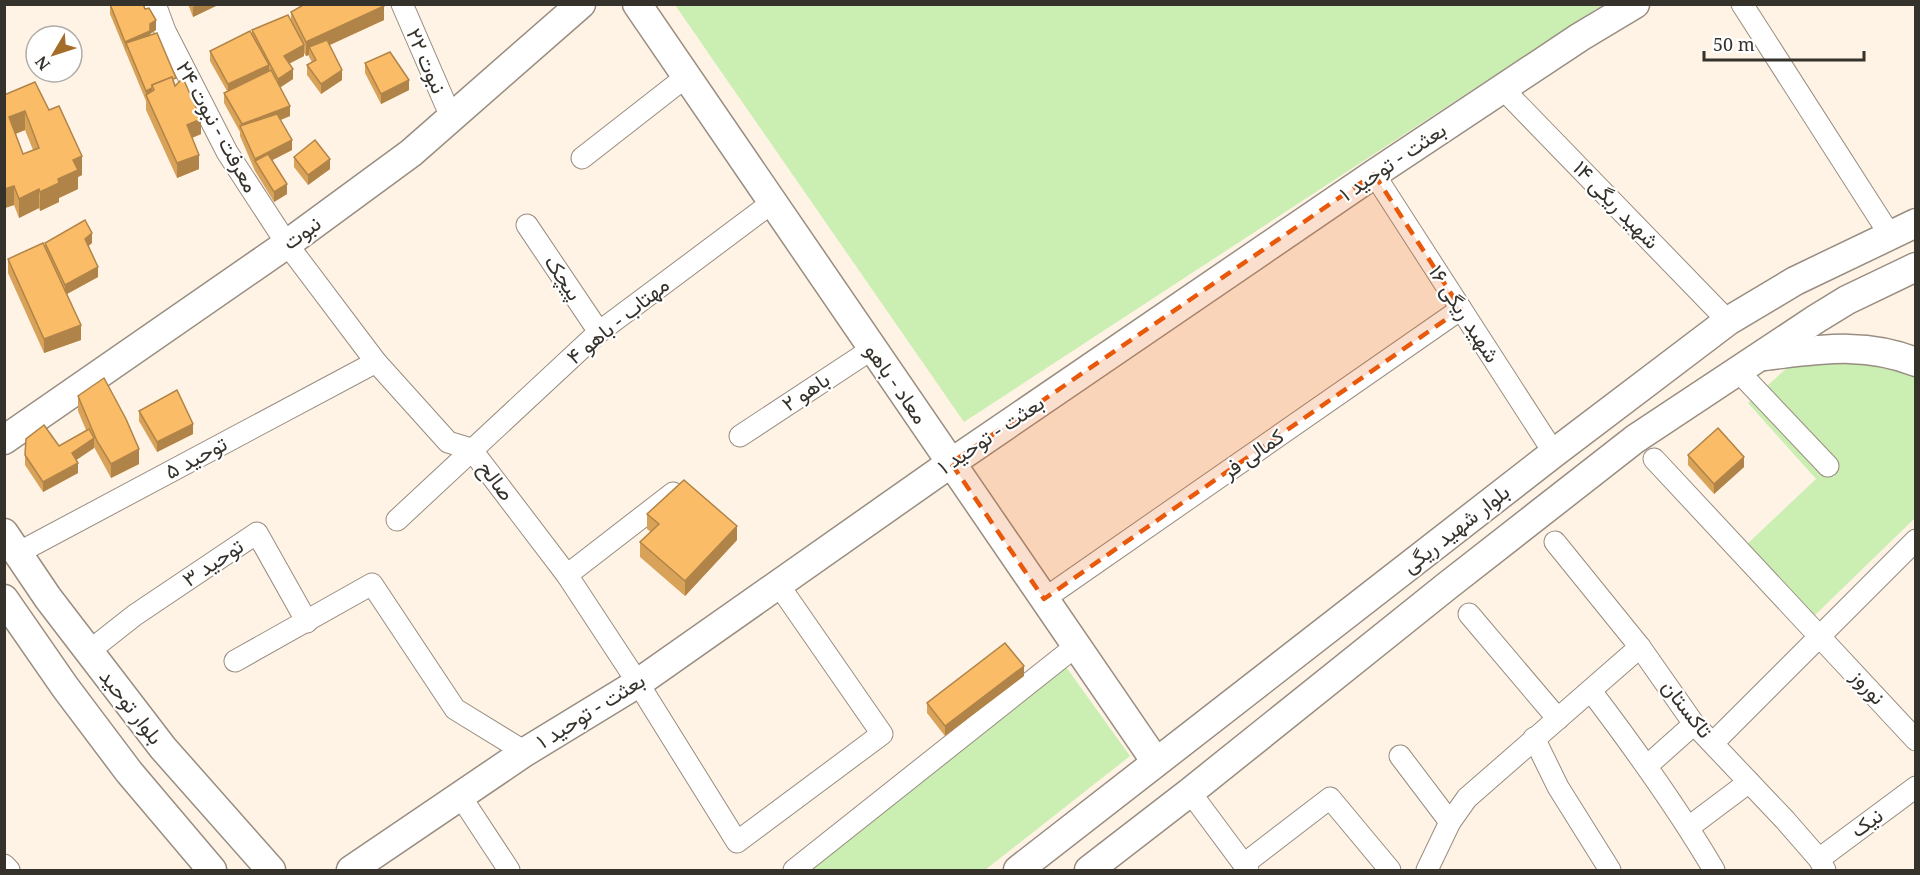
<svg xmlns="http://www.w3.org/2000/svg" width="1920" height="875" font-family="'Noto Serif',Vazirmatn,serif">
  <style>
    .green { fill: #cbeeb3 }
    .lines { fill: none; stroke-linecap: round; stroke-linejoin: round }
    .street-casing { stroke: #988d80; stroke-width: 23 }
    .secondary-casing { stroke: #988d80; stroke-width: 31 }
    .street { stroke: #fff; stroke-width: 21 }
    .secondary { stroke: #fff; stroke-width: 28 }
    .wall { fill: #d8a259; fill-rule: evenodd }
    .shaded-wall { fill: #b08448 }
    .building { fill: #fbbc67; stroke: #b08448; stroke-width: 1.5; fill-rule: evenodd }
    .marked { fill: #e8590c; fill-opacity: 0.2; stroke: #e8590c; stroke-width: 4.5; stroke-dasharray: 12 8; stroke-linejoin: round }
    .labels { text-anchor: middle; stroke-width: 4.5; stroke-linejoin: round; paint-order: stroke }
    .street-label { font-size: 21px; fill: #35312b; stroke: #fff }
  </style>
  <rect width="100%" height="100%" fill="#fff3e5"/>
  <g class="green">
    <path d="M675,5H1602L964,422Z"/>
    <path d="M1834,356L1915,367V518L1812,618L1744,547L1816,479L1748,403L1787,368Z"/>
    <path d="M1061,660L1130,756L985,870H795Z"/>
  </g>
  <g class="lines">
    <g class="street-casing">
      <g id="street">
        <path d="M155,4L165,31L227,152L287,244L376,362L448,442L471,449L567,575L638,683L737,842L882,734L778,584"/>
        <path d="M402,4L451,117"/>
        <path d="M1742,4L1890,235"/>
        <path d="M1503,89L1728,321"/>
        <path d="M582,158L687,76"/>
        <path d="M1374,174L1554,453"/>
        <path d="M527,225L599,332"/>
        <path d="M1738,371L1828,466"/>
        <path d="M740,436L872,349"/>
        <path d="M1654,459L1916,740"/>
        <path d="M397,520L599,332L773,202"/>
        <path d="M1555,542L1640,647L1694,724L1785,820L1819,859L1825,870"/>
        <path d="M16,554L376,362"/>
        <path d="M567,575L673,493"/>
        <path d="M1044,599L1461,309"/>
        <path d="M1469,614L1558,719"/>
        <path d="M88,652L135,615L257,533L307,622"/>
        <path d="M235,661L372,584L455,709L525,752"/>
        <path d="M1591,691C1635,749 1677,807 1714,870"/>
        <path d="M1534,738L1558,787L1610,870"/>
        <path d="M1713,743L1916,540"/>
        <path d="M1400,756L1450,822"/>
        <path d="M1648,765L1694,724"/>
        <path d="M1190,792L1248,870"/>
        <path d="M461,797L509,870"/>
        <path d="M1689,827L1749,782"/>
        <path d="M1819,859L1916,787"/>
        <path d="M1244,864L1330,798L1390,870"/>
        <path d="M4,865L9,870"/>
        <path d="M794,870L1076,646"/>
        <path d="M1427,870L1450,822L1467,798L1640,647"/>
      </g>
    </g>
    <g class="secondary-casing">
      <g id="secondary">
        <path d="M637,4L1156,762"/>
        <path d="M1764,356C1817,350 1864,341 1916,362"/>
        <path d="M4,440L287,244L411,153L581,4"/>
        <path d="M4,533L48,598L163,748L271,870"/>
        <path d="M4,599L65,687L129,772L212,870"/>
        <path d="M351,870L525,752L638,683L951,463L1374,174L1580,37L1635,4"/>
        <path d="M1018,870L1554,453L1728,321L1795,281L1916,223"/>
        <path d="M1089,870L1190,792L1447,586L1635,439L1816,319L1847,300L1916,267"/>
      </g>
    </g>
    <use href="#street" class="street"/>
    <use href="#secondary" class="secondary"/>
  </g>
  <g class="wall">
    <path d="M110,4L156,30L150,34V35L201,134L192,138L199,169L177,178L146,110V101L110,14Z"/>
    <path d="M188,4H220L193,17Z"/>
    <path d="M291,12L384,20L330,45L342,80L321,94L307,75V65L312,62L309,57V55L306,56L304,53V56L289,64L293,79L280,87L290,116L281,120L292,150L272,160L287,194L274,202L255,171L240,136V132L224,103V93L227,91L210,61V51L252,34V30L291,20Z"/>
    <path d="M365,63L409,90L381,104L365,73Z"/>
    <path d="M35,82L82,175L78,177V189L59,198V202L40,211L39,208L19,218L14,205L5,208L4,207V95ZM25,130L33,150L23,154L16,134Z"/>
    <path d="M294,157L330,169L308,185L294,167Z"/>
    <path d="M45,243H92L88,246L98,277L67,294L81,340L44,353L8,273V259L45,246Z"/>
    <path d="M78,396L139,464L111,478L94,447V448L76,460L78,473L43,492L25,465V455L59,446L86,430L78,411Z"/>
    <path d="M139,411L193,434L157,452L139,421Z"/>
    <path d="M1688,455L1744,467L1714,494L1688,465Z"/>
    <path d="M647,514L737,540L685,596L640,557V542L651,532L647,529Z"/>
    <path d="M1024,676L945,736L927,713V703Z"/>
  </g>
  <g class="shaded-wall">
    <path d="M199,4H220L193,17V7Z"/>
    <path d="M384,6V20L312,53L309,47V55L306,56V42Z"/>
    <path d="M156,20V30L150,34V41L126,43L125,52V42Z"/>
    <path d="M304,45V56L284,66V56Z"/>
    <path d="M269,65V75L228,94V84Z"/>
    <path d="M293,69V79L278,89V79Z"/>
    <path d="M342,70V80L321,94V84Z"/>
    <path d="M409,80V90L381,104V94Z"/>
    <path d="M152,88V98L146,95V101V91Z"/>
    <path d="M290,106V116L244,134L242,130V124Z"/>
    <path d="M25,111V130L9,136V117Z"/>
    <path d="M201,119V134L187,140V125Z"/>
    <path d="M292,140V150L259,167L255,159Z"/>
    <path d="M199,155V169L177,178V163Z"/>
    <path d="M82,156V175L78,177V189L59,198V202L40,211V192L58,179L73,160Z"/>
    <path d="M330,159V169L308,185V175Z"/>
    <path d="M287,184V194L274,202V192Z"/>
    <path d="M14,186V205L5,208V189Z"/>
    <path d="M39,189V208L19,218V199Z"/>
    <path d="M92,233V243L85,249V239Z"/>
    <path d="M98,267V277L65,295V285Z"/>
    <path d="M81,325V340L44,353V339Z"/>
    <path d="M193,424V434L157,452V442Z"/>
    <path d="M94,438V448L72,463V453Z"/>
    <path d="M139,449V464L111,478V464Z"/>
    <path d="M1744,457V467L1714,494V484Z"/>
    <path d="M78,463V473L43,492V482Z"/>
    <path d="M737,526V540L685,596V581Z"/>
    <path d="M1024,666V676L945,736V726Z"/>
  </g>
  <g class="building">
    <path d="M110,4H143L145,9L149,8L156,20L150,24V31L125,42Z"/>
    <path d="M305,4H383L384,6L306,42L291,12Z"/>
    <path d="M288,15L304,45L284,56L293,69L278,79L252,30Z"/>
    <path d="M250,31L269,65L228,84L210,51Z"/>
    <path d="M157,33L176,78L173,79L172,77L152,85V88L146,91L126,43Z"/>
    <path d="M327,40L342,70L321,84L307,65L316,60L309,47Z"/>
    <path d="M390,52L409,80L381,94L365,63Z"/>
    <path d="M271,70L290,106L242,124L224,93Z"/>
    <path d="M172,77L175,86L183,78L201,119L187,125L199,155L177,163L146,95L154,90L152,85Z"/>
    <path d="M35,82L49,110L59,106L82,156L73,160L78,170L58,179L59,183L40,192L39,189L19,199L14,186L5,189L4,188V95ZM25,111L39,148L23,154L9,117Z"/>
    <path d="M277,114L292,140L255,159L240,126Z"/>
    <path d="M315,140L330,159L308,175L294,157Z"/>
    <path d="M268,154L287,184L274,192L255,161Z"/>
    <path d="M85,220L92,233L85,239L98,267L65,285L45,243Z"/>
    <path d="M43,243L81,325L44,339L8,259Z"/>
    <path d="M104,378L126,419L139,449L111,464L97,441L78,396Z"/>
    <path d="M177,390L193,424L157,442L139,411Z"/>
    <path d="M44,425L59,446L89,429L94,438L72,453L78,463L43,482L25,455L26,439Z"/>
    <path d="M1718,428L1744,457L1714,484L1688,455Z"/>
    <path d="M684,480L737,526L685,581L640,542L659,524L647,514Z"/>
    <path d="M1005,643L1024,666L945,726L927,703Z"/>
  </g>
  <path class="marked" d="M1374,174L1461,309L1044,599L951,463Z"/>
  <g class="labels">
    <g class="street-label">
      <text transform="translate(426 61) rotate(66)" y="7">نبوت ۲۲</text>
      <text transform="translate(217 127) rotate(61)" y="7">معرفت - نبوت ۲۴</text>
      <text transform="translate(1393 162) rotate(-34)" y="7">بعثت - توحید ۱</text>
      <text transform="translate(1616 205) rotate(46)" y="7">شهید ریگی ۱۴</text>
      <text transform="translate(302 233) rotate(-36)" y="7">نبوت</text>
      <text transform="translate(563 278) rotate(56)" y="7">پیچک</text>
      <text transform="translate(1464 314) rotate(57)" y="7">شهید ریگی ۱۶</text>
      <text transform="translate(618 321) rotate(-39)" y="7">مهتاب - باهو ۴</text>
      <text transform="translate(896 384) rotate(55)" y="7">معاد - باهو</text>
      <text transform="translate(806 392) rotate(-34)" y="7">باهو ۲</text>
      <text transform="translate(991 435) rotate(-34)" y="7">بعثت - توحید ۱</text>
      <text transform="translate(1253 454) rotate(-35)" y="7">کمالی فر</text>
      <text transform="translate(196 458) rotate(-28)" y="7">توحید ۵</text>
      <text transform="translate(496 481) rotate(53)" y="7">صالح</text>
      <text transform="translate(1456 529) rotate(-38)" y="7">بلوار شهید ریگی</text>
      <text transform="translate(213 563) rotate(-34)" y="7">توحید ۳</text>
      <text transform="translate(1868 687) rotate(48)" y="7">نوروز</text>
      <text transform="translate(131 707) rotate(52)" y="7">بلوار توحید</text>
      <text transform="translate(1687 709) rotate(52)" y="7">تاکستان</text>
      <text transform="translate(591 711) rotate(-32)" y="7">بعثت - توحید ۱</text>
      <text transform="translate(1867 823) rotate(-36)" y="7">نیک</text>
    </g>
  </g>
  <rect width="1920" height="875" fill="none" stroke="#35312b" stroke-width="12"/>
  <g transform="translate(54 54) rotate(231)"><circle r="28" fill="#ffffff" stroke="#aeadaa" stroke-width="1.5"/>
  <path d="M0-4.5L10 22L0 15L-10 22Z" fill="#a56d2a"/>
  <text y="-9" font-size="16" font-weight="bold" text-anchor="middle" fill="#35312b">N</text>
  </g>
  <path d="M1704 51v9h160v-9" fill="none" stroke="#35312b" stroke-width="3"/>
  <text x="1713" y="51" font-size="18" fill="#35312b" stroke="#ffffff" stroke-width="4.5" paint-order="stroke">50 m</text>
</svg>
